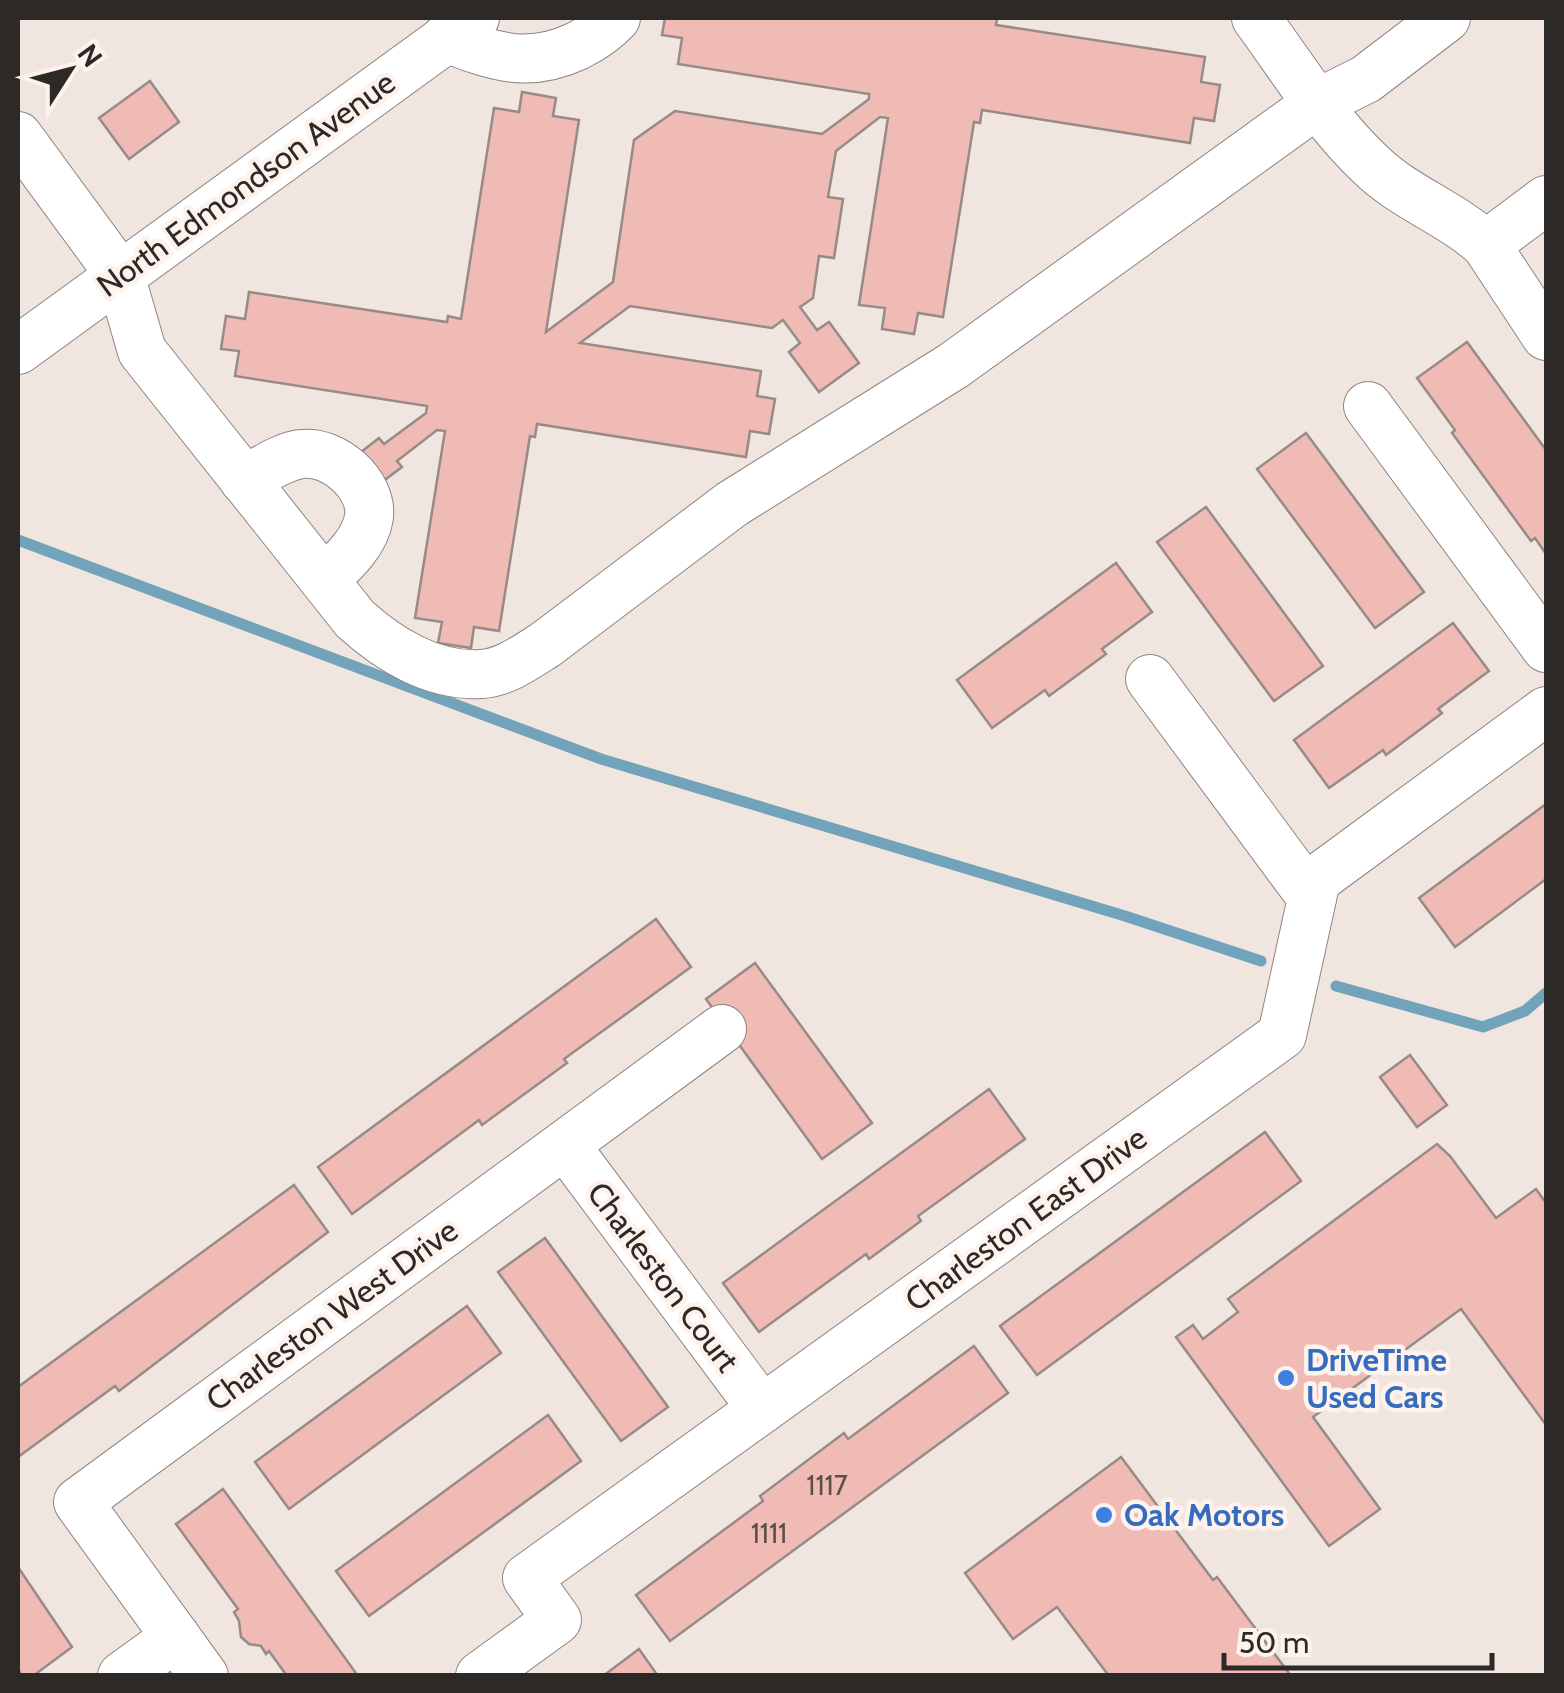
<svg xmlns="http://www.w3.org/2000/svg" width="1564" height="1693" font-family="Cabin,sans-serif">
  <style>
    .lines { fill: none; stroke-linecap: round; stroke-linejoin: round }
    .stream { stroke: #71a3ba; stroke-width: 11 }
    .building { fill: #f0bbb5; stroke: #978b89; stroke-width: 2.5 }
    .minor-casing { stroke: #8f8480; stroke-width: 50 }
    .minor { stroke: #fff; stroke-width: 48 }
    .shop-dot { fill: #3f7fe0; stroke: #fef2ed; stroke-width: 4 }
    .labels { text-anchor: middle; stroke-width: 9; stroke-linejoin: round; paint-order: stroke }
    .number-label { font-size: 28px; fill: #5e4e4a }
    .street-label { font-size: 32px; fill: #2d2927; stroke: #fef2ed }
    .shop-label { font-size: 32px; font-weight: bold; fill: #366cbe; stroke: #fef2ed; text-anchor: start }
  </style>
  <rect width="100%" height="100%" fill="#f1e5e0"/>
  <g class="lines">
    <g class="stream">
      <path d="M18,540L601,759L1125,916L1261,961"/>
      <path d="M1336,986L1483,1027L1525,1011L1546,993"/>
    </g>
  </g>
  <g class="building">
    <path d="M665,18H991L997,19L996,25L1205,57L1201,82L1220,85L1214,121L1194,118L1190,143L982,110L980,123L974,122L943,317L918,313L914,334L882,329L885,308L859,305L888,118L880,117L836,151L828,197L843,199L834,258L819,256L813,298L800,307L817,330L829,322L859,363L819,392L789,352L800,343L783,320L772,328L630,306L580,343L761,371L757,396L775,399L769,434L750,431L746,457L537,424L535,437L530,436L499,631L474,627L471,648L438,643L442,622L415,618L445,431L437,430L397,461L402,467L378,485L356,456L379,438L384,444L426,413L427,406L235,376L239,351L221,349L226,316L245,319L249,292L447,322L448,316L461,319L494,108L519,112L522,92L556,98L553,116L579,120L546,332L613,282L634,140L675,111L822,134L869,99V94L678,64L682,38L662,35Z"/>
    <path d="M150,81L179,122L129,159L99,118Z"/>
    <path d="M1467,342L1546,450V554L1535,538L1531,541L1452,433L1455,430L1417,378Z"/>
    <path d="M1306,433L1424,592L1375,628L1257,469Z"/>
    <path d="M1206,507L1323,666L1274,701L1157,542Z"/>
    <path d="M1116,563L1152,612L1102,649L1106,654L1049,696L1045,690L992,728L957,680Z"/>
    <path d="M1453,623L1489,671L1438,709L1442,713L1386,755L1383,750L1329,788L1294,740Z"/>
    <path d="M1546,804V879L1455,947L1419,898Z"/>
    <path d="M656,919L691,967L564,1059L567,1063L482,1125L479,1120L352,1214L318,1167Z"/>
    <path d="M755,963L872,1123L822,1159L706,999Z"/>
    <path d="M1410,1055L1447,1105L1417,1127L1380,1077Z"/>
    <path d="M989,1089L1025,1139L918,1216L921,1221L869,1259L866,1254L759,1332L723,1283Z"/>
    <path d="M1265,1132L1301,1181L1037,1375L1000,1326Z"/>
    <path d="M1437,1144L1450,1156L1496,1218L1536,1189L1546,1203V1425L1461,1309L1313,1417L1380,1509L1329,1546L1176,1337L1193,1325L1203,1339L1238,1312L1228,1299Z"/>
    <path d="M294,1185L328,1232L119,1391L115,1386L18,1457V1387Z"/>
    <path d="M545,1238L668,1407L621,1441L498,1272Z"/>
    <path d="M467,1306L501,1353L289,1509L255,1462Z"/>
    <path d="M974,1346L1008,1393L670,1641L636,1595L763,1501L760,1496L844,1433L848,1439Z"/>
    <path d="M548,1415L581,1461L369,1616L336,1571Z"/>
    <path d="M1121,1457L1213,1580L1217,1577L1291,1676H1109L1057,1607L1013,1639L965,1573Z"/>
    <path d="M223,1489L358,1676H287L269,1651L266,1654L261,1646L249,1644L241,1637L239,1621L234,1612L238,1609L176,1524Z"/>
    <path d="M18,1567L72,1647L33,1676H22L18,1669Z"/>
    <path d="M639,1649L658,1676H603Z"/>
  </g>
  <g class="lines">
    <g class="minor-casing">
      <g id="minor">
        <path d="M1256,18C1292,67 1326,123 1371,165C1405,198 1451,213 1486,245L1546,200"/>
        <path d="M446,38C495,57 528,69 577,46C591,39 605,30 616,18"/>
        <path d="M18,136L120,275L142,351L355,619C388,649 433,677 481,674C504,673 526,657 545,645L732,504L953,366L1318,103L1366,79L1446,18"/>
        <path d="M1486,245L1546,336"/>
        <path d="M18,350L475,18"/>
        <path d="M1368,406L1546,648"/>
        <path d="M244,480C262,471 282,456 302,454C333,450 373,484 369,517C365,543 342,563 324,580"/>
        <path d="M1150,679L1312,898"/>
        <path d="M565,1145L762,1409"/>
        <path d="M122,1676L176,1637"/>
        <path d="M204,1676L78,1502L722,1029"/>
        <path d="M480,1676L557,1620L527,1578L1282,1035L1316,880L1546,711"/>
      </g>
    </g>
    <use href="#minor" class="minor"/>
  </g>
  <g class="shop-dot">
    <circle cx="1286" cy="1378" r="10"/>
    <circle cx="1104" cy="1515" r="10"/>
  </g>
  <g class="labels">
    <g class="number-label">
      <text x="827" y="1495">1117</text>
      <text x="769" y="1543">1111</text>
    </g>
    <g class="street-label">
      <text transform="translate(246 184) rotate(-36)" y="11">North Edmondson Avenue</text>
      <text transform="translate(1026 1219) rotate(-36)" y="11">Charleston East Drive</text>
      <text transform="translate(663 1277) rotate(53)" y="11">Charleston Court</text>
      <text transform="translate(332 1315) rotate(-36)" y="11">Charleston West Drive</text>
    </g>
    <g class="shop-label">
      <text x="1306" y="1371">DriveTime<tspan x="1306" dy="37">Used Cars</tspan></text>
      <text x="1124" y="1526">Oak Motors</text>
    </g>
  </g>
  <rect width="1564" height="1693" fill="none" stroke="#2d2927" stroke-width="40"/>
  <g transform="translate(70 70) rotate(54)" stroke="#fef2ed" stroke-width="8" paint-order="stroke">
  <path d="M0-8L18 38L0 25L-18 38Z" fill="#2d2927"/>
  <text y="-15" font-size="28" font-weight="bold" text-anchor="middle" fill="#2d2927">N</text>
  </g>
  <path d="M1224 1653v15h268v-15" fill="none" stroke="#2d2927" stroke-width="5"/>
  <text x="1239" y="1653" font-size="30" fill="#2d2927" stroke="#fef2ed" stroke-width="8" paint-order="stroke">50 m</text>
</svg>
